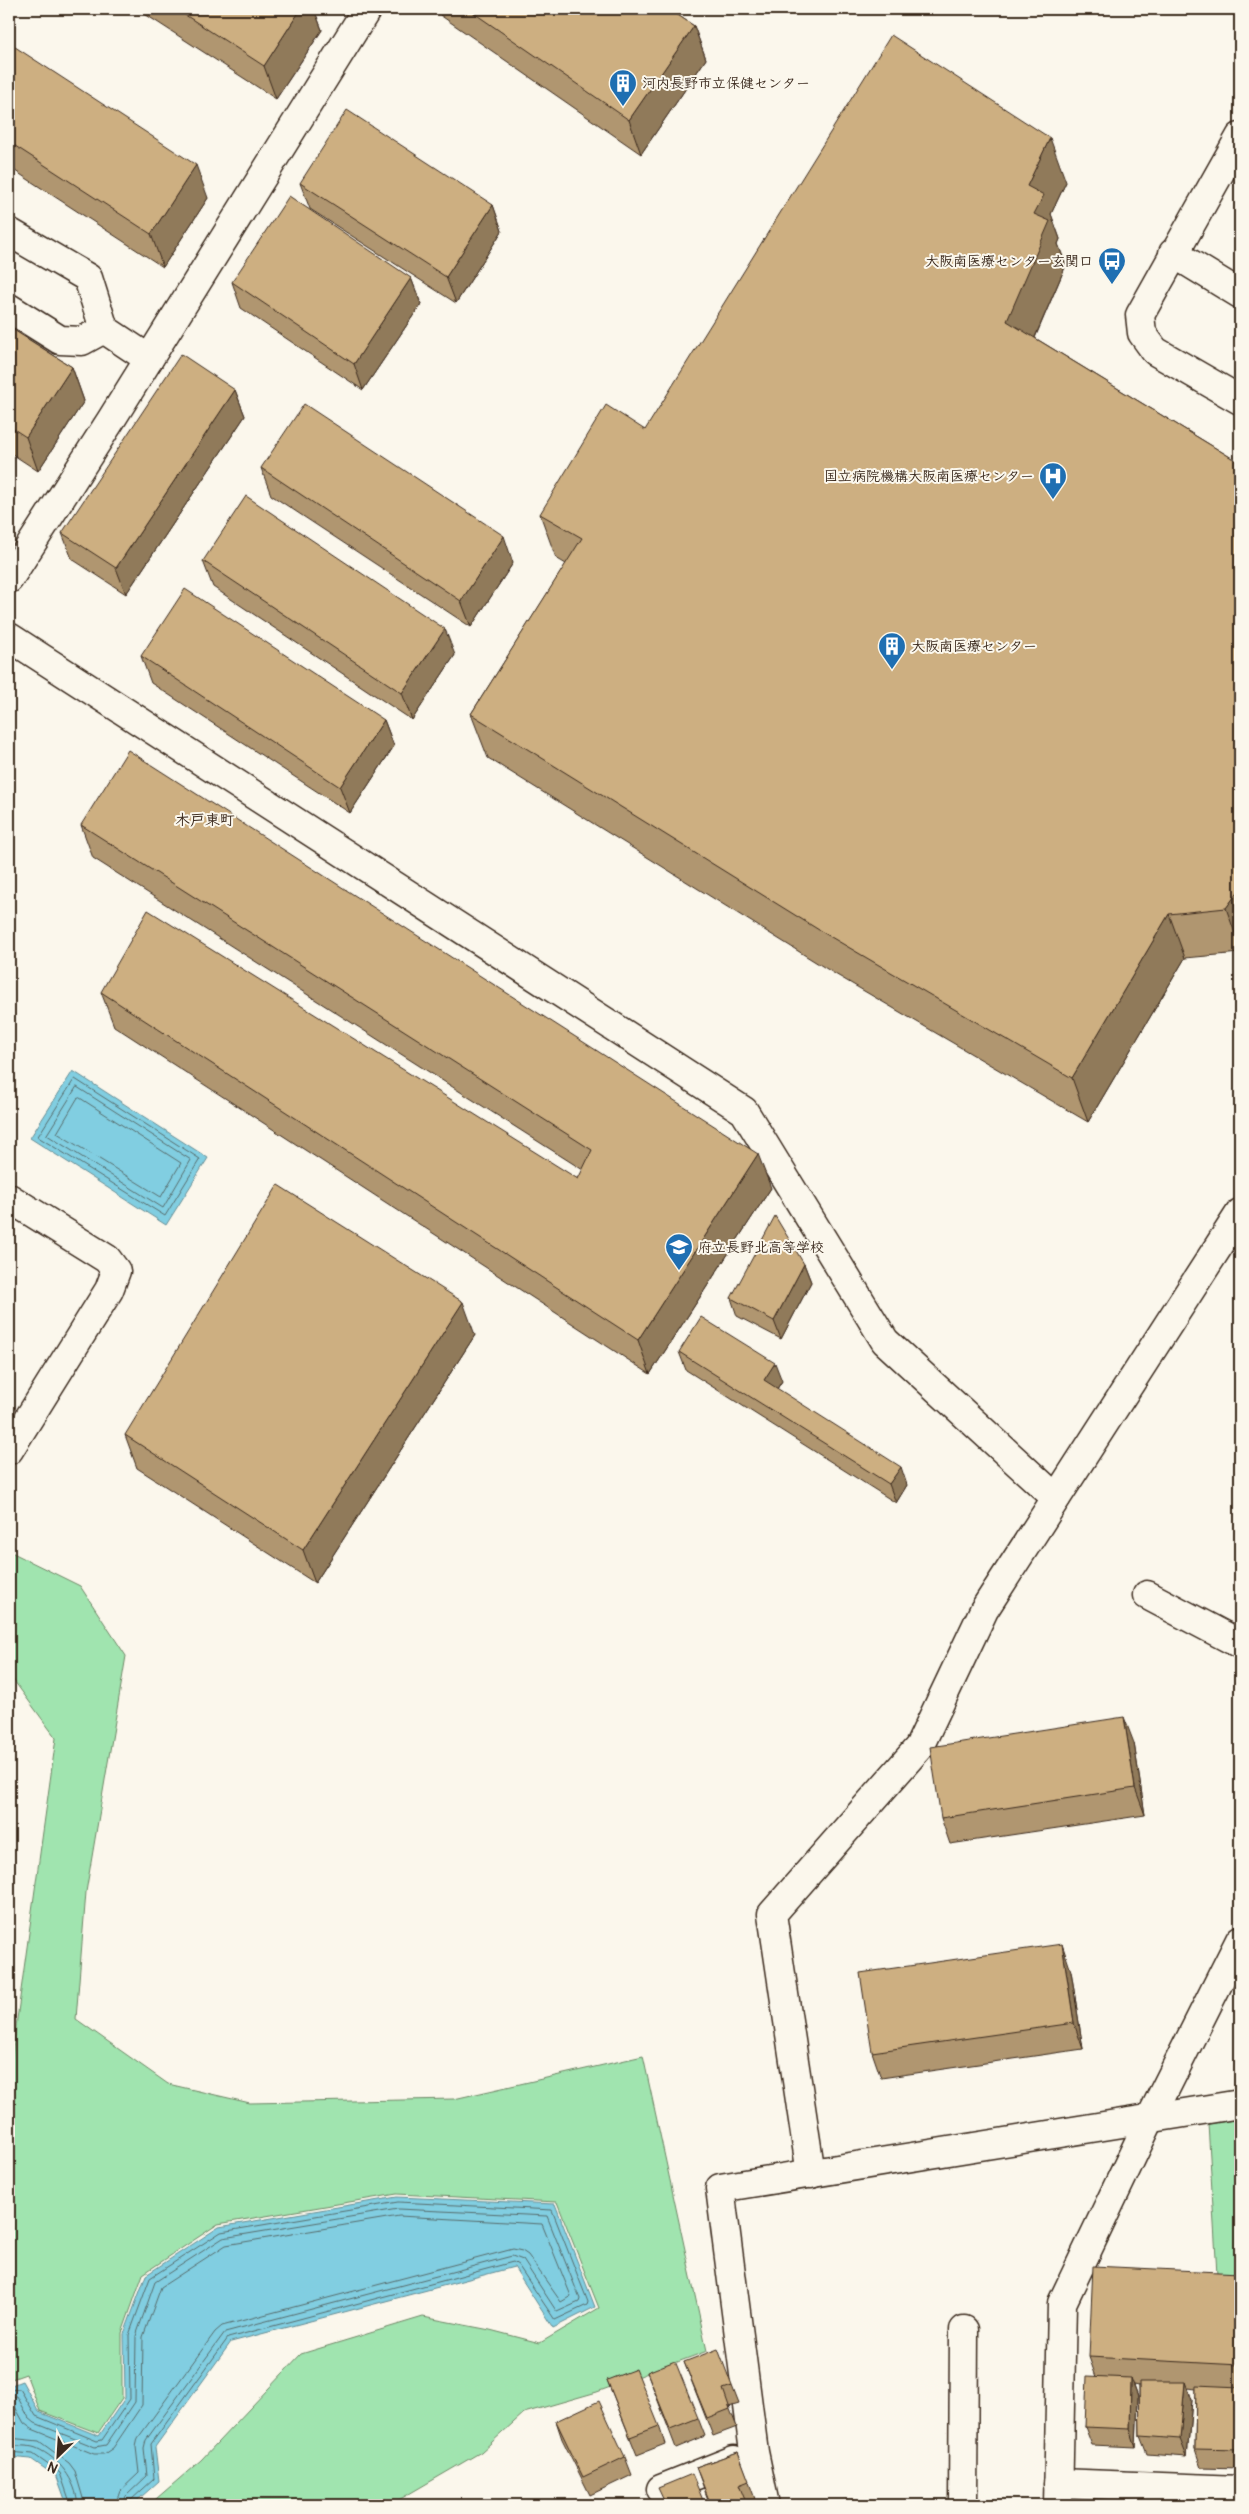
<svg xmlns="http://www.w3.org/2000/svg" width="1249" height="2514" font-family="Pangolin,'Klee One',sans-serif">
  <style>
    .green { fill: #a0e4af; stroke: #6e8766 }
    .water { fill: #81cee1; stroke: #658c93 }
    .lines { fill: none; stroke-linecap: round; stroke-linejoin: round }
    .shore { stroke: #576c6c; stroke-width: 1 }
    .minor-casing { stroke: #3b2a1e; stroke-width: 31 }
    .minor { stroke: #fbf7ec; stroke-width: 28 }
    .wall { fill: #b0966f; stroke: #3b2a1e }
    .shaded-wall { fill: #907a5a; stroke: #3b2a1e }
    .building { fill: #cdaf81; stroke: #3b2a1e }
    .labels { text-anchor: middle; stroke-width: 4; stroke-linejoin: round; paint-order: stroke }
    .poi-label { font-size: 14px; font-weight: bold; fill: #3b2a1e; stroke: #fbf7ec; text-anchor: start }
    .neighbourhood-label { font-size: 15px; font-weight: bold; fill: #3b2a1e; stroke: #fbf7ec }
  </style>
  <rect width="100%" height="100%" fill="#fbf7ec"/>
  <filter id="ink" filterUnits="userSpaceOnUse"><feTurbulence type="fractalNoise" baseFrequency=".02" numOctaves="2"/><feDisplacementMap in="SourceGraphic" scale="10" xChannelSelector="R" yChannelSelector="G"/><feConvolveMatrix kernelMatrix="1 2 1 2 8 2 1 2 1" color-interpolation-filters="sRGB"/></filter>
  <g filter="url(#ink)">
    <g class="green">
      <path d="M9,1551L80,1586L126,1656L86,1892L76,2019L168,2084L250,2103L454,2099L643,2056L707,2351L597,2392L524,2413L481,2452L390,2505H149L201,2460L301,2354L423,2317L490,2330L540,2343L599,2308L557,2202L397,2194L218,2224L143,2274L122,2333V2398L98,2433L40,2411L26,2374L9,2380V2077L56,1738L9,1674Z"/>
      <path d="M1240,2119V2272L1217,2274L1208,2124Z"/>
    </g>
    <g class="water">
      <path d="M73,1071L208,1158L166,1225L30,1138Z"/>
      <path d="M397,2197L555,2204L595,2307L553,2328L514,2267L231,2342L155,2447L159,2481L132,2505H67L57,2477L31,2459L9,2457V2386L22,2381L39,2412L99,2436L125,2398L124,2334L146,2275L219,2227Z"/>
    </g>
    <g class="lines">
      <g class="shore">
        <path d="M75,1079L200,1159L165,1216L38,1137Z"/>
        <path d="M77,1087L191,1160L163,1208L47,1135Z"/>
        <path d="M80,1098L181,1163L161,1197L57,1133L77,1099Z"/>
        <path d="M9,2390L20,2389L36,2416L97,2441L102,2440L130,2399L129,2335L150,2278L221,2232L398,2202L552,2210L588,2302L587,2305L555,2320L518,2265L513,2262L228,2338L151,2444L154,2479L131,2500L129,2505"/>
        <path d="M9,2397L17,2396L29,2418L35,2423L95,2447L106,2445L135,2402L136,2336L155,2282L223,2238L398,2209L547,2216L580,2299L579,2302L557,2312L523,2260L512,2256L225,2332L146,2440L144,2448L147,2476L126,2496L123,2505"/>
        <path d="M9,2404L14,2405L24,2423L32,2429L94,2454H104L113,2448L142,2405L143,2337L161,2287L226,2245L399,2216L542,2224L571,2296L561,2302L528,2255L522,2251L513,2249L222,2326L215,2332L138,2438L136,2447L139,2473L120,2491L115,2505"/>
        <path d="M9,2438L39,2441L69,2463L75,2471L85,2505"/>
        <path d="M9,2446C17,2446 28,2445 36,2448C59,2458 76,2480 78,2505"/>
        <path d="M9,2452L33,2454L60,2473L71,2505"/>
      </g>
      <g class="minor-casing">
        <g id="minor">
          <path d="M1240,137L1140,315L1142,333L1155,351L1240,400"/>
          <path d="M9,232L88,278L104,329L149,359"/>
          <path d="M1173,253L1240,294"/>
          <path d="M9,308L60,340L82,341L104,329"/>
          <path d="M9,579L111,420L367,9"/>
          <path d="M9,637L744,1111L885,1341L1056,1498"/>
          <path d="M9,1198L107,1259L116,1271L109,1290L9,1450"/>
          <path d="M1147,1595L1240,1644"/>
          <path d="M811,2174L772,1914L919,1747L984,1610L1240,1213"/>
          <path d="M1058,2483L1240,2490"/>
          <path d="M661,2489L734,2460"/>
          <path d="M765,2505L754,2452L720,2188L1240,2104"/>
          <path d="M963,2505L964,2330"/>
          <path d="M1058,2505L1062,2303L1150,2119L1240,1940"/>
        </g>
      </g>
      <use href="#minor" class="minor"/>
    </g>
    <g class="wall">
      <path d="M137,9H314L322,30L276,99Z"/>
      <path d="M438,9H669L694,26L706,59L641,154L440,15Z"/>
      <path d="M918,9H931L928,14Z"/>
      <path d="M9,43L208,198L163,267L9,167Z"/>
      <path d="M1066,182L1051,214L1060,239L1058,244L1066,265L1035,338L1240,463V953L1185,958L1088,1122L835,974L488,758L471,714L566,564L556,558L540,514L645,430Z"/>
      <path d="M300,183L493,205L502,231L456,303L310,209Z"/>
      <path d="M411,278L421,304L363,390L241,308L232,282Z"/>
      <path d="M9,327L72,367L84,401L38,471L9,452Z"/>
      <path d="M235,390L245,416L126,594L72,559L62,533Z"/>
      <path d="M261,468L513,563L471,627L271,495Z"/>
      <path d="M203,561L455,655L412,720L213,587Z"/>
      <path d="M141,656L384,720L394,746L350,813L151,683Z"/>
      <path d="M81,825L771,1188L650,1374L114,1026L101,992L578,1179L583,1170L93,858Z"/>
      <path d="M804,1264L811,1282L781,1339L737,1316L731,1298Z"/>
      <path d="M475,1335L315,1583L137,1468L125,1435Z"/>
      <path d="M679,1352L782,1381L777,1389L907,1485L896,1503L686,1370Z"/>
      <path d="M1134,1743L1145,1815L950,1844L941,1818Z"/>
      <path d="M1071,1971L1083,2049L881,2078L872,2052Z"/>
      <path d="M1240,2273V2468L1201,2467L1195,2449L1196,2389L1188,2388L1192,2400L1187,2457L1147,2454L1140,2436L1139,2386L1134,2385L1138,2396L1136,2447L1092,2445L1085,2427L1096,2377L1089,2357Z"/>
      <path d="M684,2362L732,2386L739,2404L729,2407L737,2427L713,2436Z"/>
      <path d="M647,2372L698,2418L705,2436L676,2448Z"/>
      <path d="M607,2380L659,2426L665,2444L637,2455Z"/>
      <path d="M556,2421L625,2457L632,2475L590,2495L562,2439Z"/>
      <path d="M738,2452L755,2499L746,2503L747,2505H710L696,2467Z"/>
    </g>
    <g class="shaded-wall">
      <path d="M301,9H314L322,30L276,99L264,66Z"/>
      <path d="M926,9H931L928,14Z"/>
      <path d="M694,26L706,59L641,154L629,120Z"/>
      <path d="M1050,138L1066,182L1051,214L1060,239L1058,244L1066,265L1023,365L1007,321L1034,214L1027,186Z"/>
      <path d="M196,165L208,198L163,267L151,234Z"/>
      <path d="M493,205L502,231L456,303L446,277Z"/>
      <path d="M411,278L421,304L363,390L354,364Z"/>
      <path d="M72,367L84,401L38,471L26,437Z"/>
      <path d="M235,390L245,416L126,594L116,568Z"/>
      <path d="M504,536L513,563L471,627L461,601Z"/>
      <path d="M445,629L455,655L412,720L402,693Z"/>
      <path d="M384,720L394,746L350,813L340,787Z"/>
      <path d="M1240,889V947L1226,908Z"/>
      <path d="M1169,914L1185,958L1088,1122L1072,1078Z"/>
      <path d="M758,1154L771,1188L650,1374L638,1340Z"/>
      <path d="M804,1264L811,1282L781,1339L774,1321Z"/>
      <path d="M463,1302L475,1335L315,1583L303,1550Z"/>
      <path d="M775,1363L782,1381L771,1398L764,1380Z"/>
      <path d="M901,1467L907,1485L896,1503L889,1484Z"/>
      <path d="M1124,1717L1134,1743L1145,1815L1135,1788Z"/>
      <path d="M1062,1944L1071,1971L1083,2049L1074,2023Z"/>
      <path d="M1131,2378L1138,2396L1136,2447L1130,2429Z"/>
      <path d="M1185,2382L1192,2400L1187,2457L1180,2439Z"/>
    </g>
    <g class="building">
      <path d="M176,9H301L264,66Z"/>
      <path d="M468,9H669L694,26L629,120Z"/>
      <path d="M891,35L1050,138L1027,186L1044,195L1034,214L1050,221L1007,321L1240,463V889L1226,908L1169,914L1072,1078L819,930L471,714L582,538L540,514L606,405L645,430Z"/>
      <path d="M9,43L196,165L151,234L9,142Z"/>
      <path d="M347,110L493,205L446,277L300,183Z"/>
      <path d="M289,196L411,278L354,364L232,282Z"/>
      <path d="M9,327L72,367L26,437L9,426Z"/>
      <path d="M181,354L235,390L116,568L62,533Z"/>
      <path d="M304,404L504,536L461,601L261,468Z"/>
      <path d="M246,496L445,629L402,693L203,561Z"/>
      <path d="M185,589L384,720L340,787L141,656Z"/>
      <path d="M128,750L758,1154L638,1340L101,992L148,910L578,1179L592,1150L81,825Z"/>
      <path d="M278,1185L463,1302L303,1550L125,1435Z"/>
      <path d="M775,1216L804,1264L774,1321L731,1298Z"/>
      <path d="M701,1317L775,1363L764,1380L901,1467L889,1484L679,1352Z"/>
      <path d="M1124,1717L1135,1788L941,1818L930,1747Z"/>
      <path d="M1062,1944L1074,2023L872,2052L860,1973Z"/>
      <path d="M1093,2266L1240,2273V2365L1089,2357Z"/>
      <path d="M718,2349L732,2386L723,2389L730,2409L707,2418L684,2362Z"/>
      <path d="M675,2361L698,2418L670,2429L647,2372Z"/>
      <path d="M636,2369L659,2426L630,2437L607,2380Z"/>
      <path d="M1087,2376L1131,2378L1130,2429L1085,2427Z"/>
      <path d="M1139,2382H1185L1180,2439L1140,2436Z"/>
      <path d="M1196,2385L1240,2387V2450L1195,2449Z"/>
      <path d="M599,2401L625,2457L583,2477L556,2421Z"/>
      <path d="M738,2452L749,2481L739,2485L747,2505H711L696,2467Z"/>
      <path d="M692,2474L705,2505H666L658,2488Z"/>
    </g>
  </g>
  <defs>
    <g id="building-pin" transform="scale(1.4375)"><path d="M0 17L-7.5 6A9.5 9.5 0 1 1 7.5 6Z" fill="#1f6fb2" stroke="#fbf7ec"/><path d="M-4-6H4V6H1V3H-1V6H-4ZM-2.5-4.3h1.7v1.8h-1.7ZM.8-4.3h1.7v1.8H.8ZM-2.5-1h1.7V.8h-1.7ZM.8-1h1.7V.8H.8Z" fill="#fff"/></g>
    <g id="bus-pin" transform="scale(1.4375)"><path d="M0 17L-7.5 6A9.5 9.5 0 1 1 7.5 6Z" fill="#1f6fb2" stroke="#fbf7ec"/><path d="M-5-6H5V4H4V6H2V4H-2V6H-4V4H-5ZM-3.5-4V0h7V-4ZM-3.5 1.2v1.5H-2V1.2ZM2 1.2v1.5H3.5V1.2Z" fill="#fff"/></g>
    <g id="hospital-pin" transform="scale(1.4375)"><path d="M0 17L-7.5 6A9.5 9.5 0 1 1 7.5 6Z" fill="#1f6fb2" stroke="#fbf7ec"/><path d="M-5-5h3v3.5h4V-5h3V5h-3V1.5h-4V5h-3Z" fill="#fff"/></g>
    <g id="school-pin" transform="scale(1.4375)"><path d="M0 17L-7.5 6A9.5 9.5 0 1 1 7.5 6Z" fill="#1f6fb2" stroke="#fbf7ec"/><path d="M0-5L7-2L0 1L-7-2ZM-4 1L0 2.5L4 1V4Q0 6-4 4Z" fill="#fff"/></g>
  </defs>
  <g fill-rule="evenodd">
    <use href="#building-pin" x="623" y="83"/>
    <use href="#bus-pin" x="1112" y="261"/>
    <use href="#hospital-pin" x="1053" y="476"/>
    <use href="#building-pin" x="892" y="646"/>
    <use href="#school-pin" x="679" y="1247"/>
  </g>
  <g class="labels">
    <g class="poi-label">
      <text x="642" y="88">河内長野市立保健センター</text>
      <text x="1093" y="266" text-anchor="end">大阪南医療センター玄関口</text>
      <text x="1034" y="481" text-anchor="end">国立病院機構大阪南医療センター</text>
      <text x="911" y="651">大阪南医療センター</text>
      <text x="698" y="1252">府立長野北高等学校</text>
    </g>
    <g class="neighbourhood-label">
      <text x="205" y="825">木戸東町</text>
    </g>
  </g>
  <rect width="1249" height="2514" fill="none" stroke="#fbf7ec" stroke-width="30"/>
  <rect x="15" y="15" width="1219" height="2484" fill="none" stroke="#3b2a1e" stroke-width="2" filter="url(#ink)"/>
  <g transform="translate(58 2456) rotate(205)" stroke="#fbf7ec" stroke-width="4" paint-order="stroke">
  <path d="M0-4L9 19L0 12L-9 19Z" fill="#3b2a1e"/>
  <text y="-8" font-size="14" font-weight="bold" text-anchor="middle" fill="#3b2a1e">N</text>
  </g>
</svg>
